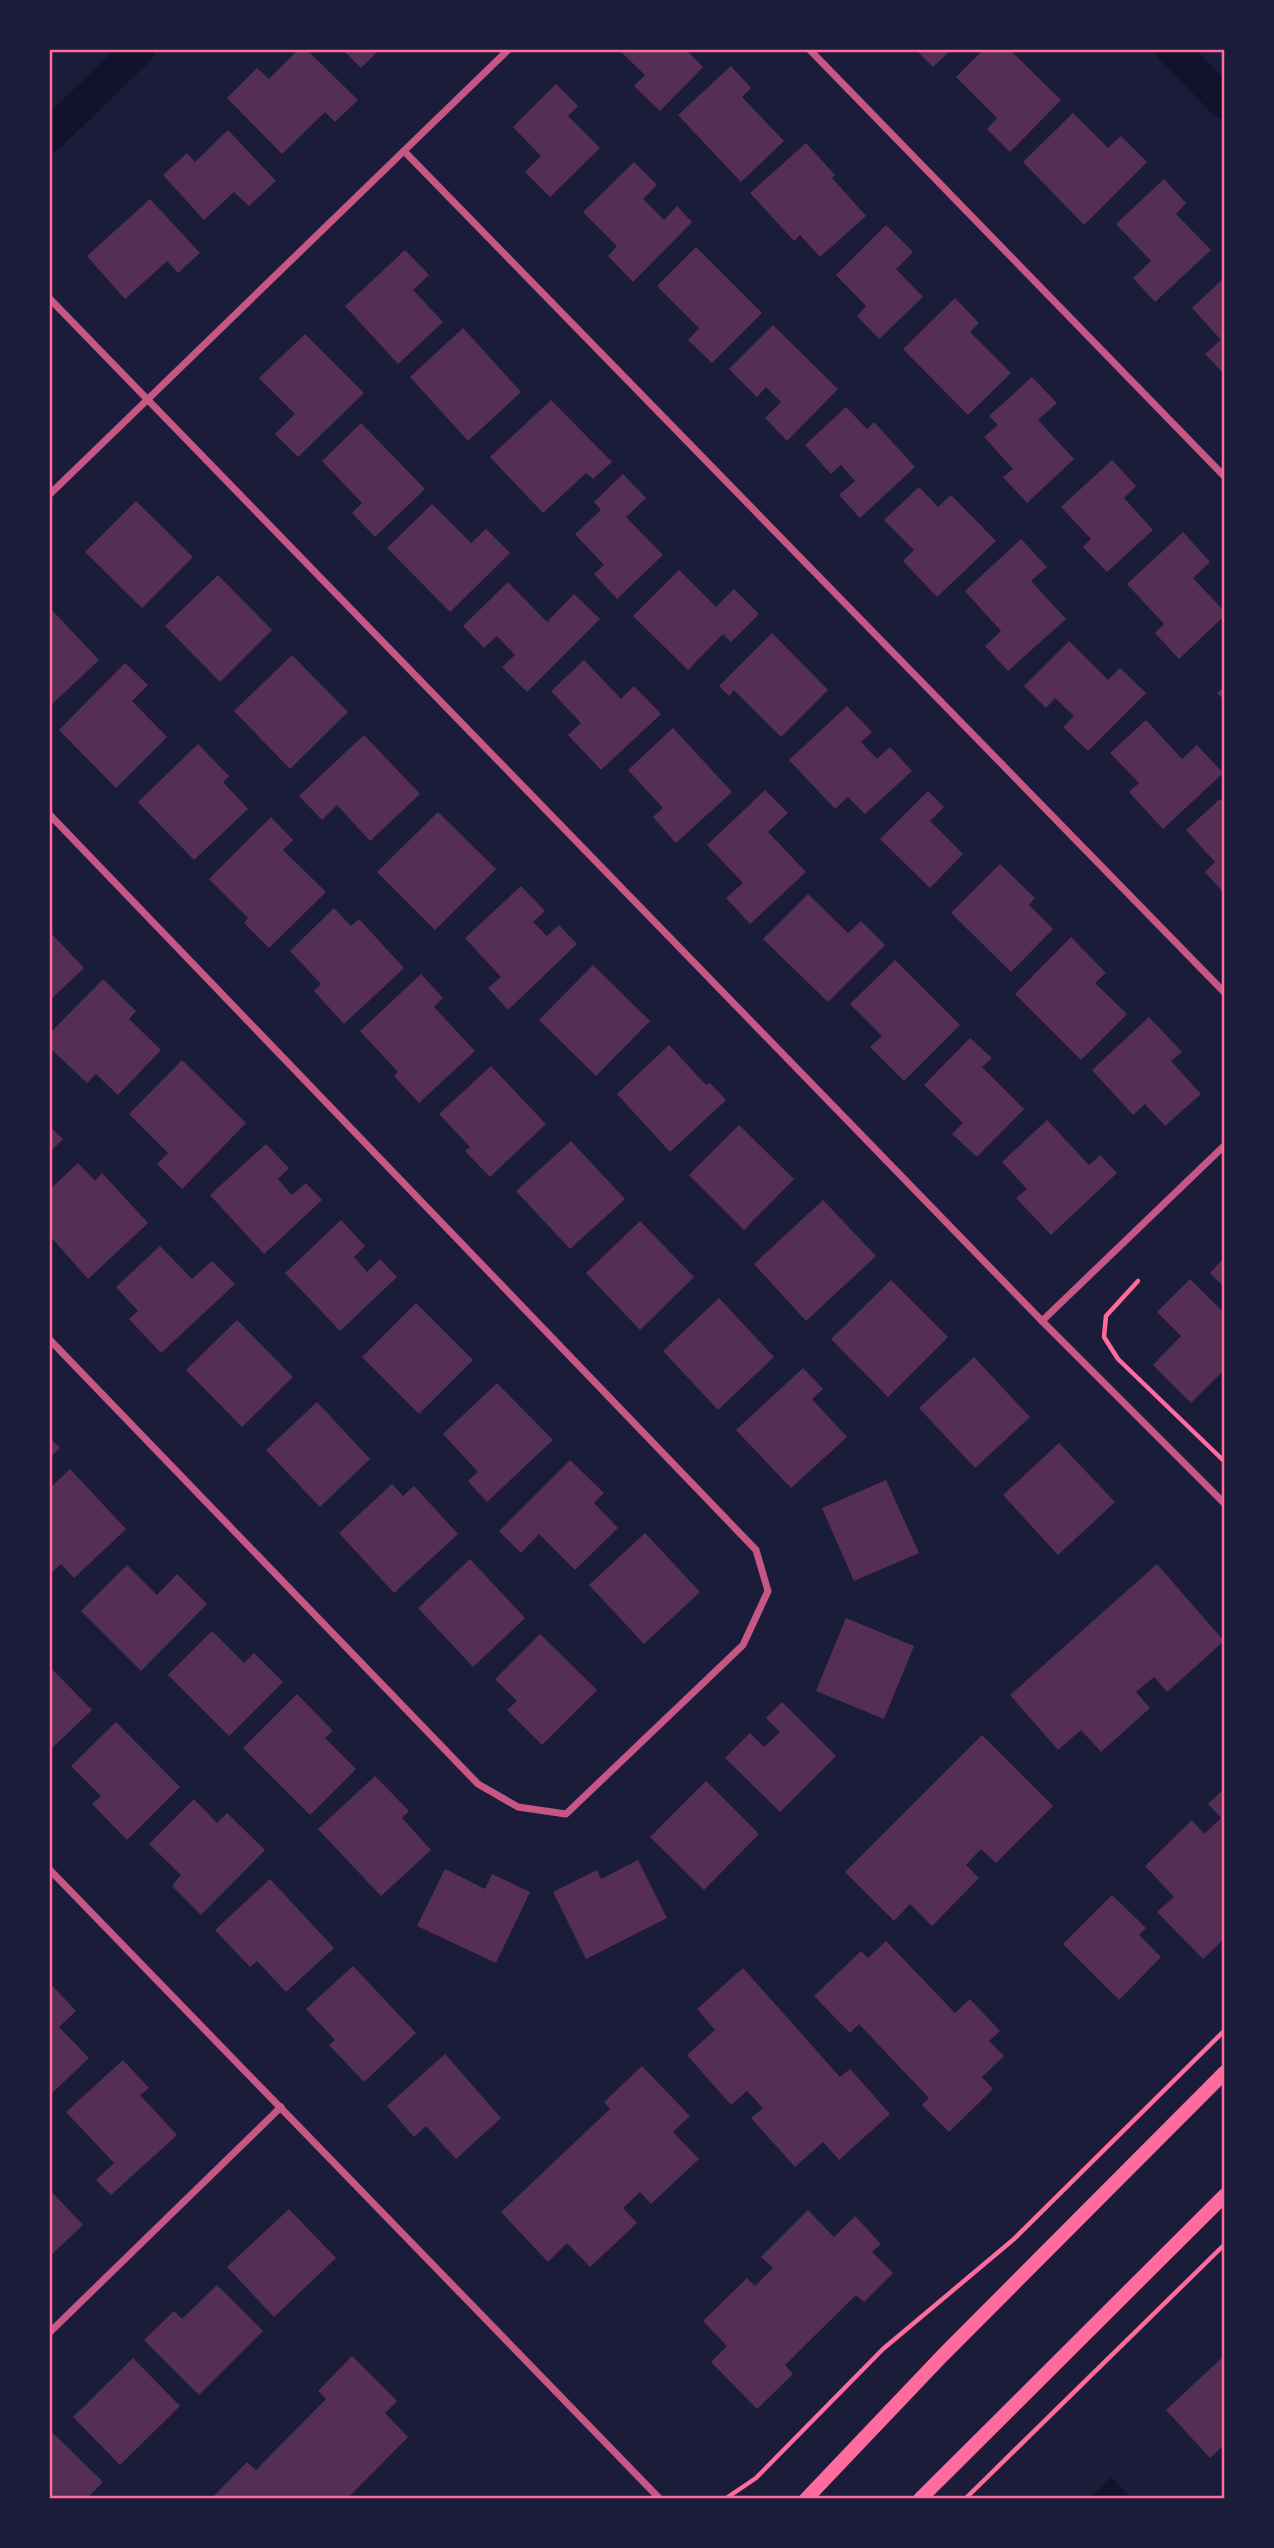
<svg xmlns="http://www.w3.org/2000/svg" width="1274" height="2548" font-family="Jost,sans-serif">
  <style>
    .water { fill: #12122b }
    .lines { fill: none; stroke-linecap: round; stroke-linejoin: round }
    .canal { stroke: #12122b; stroke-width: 33 }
    .building { fill: #542f53 }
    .path { stroke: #ff6b9d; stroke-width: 4.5 }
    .minor { stroke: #c65784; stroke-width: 7 }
    .secondary { stroke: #ff6b9d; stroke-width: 14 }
    .neatline { fill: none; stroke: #ff6b9d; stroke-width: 2.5 }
  </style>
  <rect width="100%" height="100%" fill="#1b1b3a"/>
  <path class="water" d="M1111,2477L1132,2499H1089Z"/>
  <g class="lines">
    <g class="canal">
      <path d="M1172,49L1225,103"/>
      <path d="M49,136L139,49"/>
    </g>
  </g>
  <g class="building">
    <path d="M299,49H306L358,100L335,122L325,112L282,154L227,98L257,68L269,79Z"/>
    <path d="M342,49H380L361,68Z"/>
    <path d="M618,49H685L703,67L660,111L634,86L645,75Z"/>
    <path d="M915,49H952L933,67Z"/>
    <path d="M984,49H1009L1061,100L1010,152L987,129L997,118L956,77Z"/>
    <path d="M731,66L751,88L742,97L784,141L741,182L678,115Z"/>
    <path d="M556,84L578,106L568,116L600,148L550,197L525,172L541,156L513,127Z"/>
    <path d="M1073,113L1108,148L1121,136L1147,162L1084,225L1023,162Z"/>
    <path d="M228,130L276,181L249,206L234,192L204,220L163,175L187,153L195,162Z"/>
    <path d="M806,143L835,175L832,178L866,216L820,257L800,235L794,241L750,193Z"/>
    <path d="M634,162L657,185L643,199L664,220L677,206L692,222L633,282L608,256L617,246L583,212Z"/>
    <path d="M1164,179L1186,203L1176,214L1211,250L1155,302L1133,278L1151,261L1116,224Z"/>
    <path d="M150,199L200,253L178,273L167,261L125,299L87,256Z"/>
    <path d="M886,225L913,252L896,269L923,297L879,339L857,316L866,306L836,275Z"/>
    <path d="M696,247L762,313L712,363L688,340L699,328L657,286Z"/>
    <path d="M405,250L429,275L413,290L443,322L398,364L345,306Z"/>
    <path d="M1225,277V375L1205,354L1221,340L1192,308Z"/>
    <path d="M955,298L979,323L970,332L1011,373L968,415L903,349Z"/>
    <path d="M773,325L838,389L787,441L765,418L781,402L766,387L757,397L729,369Z"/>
    <path d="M463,328L521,392L468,441L410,377Z"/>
    <path d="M305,334L364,393L298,457L275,434L295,414L259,378Z"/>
    <path d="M1032,377L1057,403L1038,420L1074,459L1027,503L1003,477L1013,469L984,437L998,425L989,416Z"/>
    <path d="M551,400L612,462L593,479L586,473L543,513L490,457Z"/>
    <path d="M846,407L867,429L874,422L915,467L860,518L839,495L855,481L841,465L831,474L805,445Z"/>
    <path d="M361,423L425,489L375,537L352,513L362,503L322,461Z"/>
    <path d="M1112,460L1136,486L1124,498L1153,530L1107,572L1083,547L1091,539L1061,507Z"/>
    <path d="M623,474L646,498L626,517L663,555L617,599L594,574L604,565L575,534L601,510L594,502Z"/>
    <path d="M919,487L938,507L951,495L996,541L937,597L903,561L914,550L884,520Z"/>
    <path d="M136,501L193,557L142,608L85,552Z"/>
    <path d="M432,504L471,543L486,529L510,553L450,612L387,548Z"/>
    <path d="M1183,532L1210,562L1193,578L1225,612V615L1179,659L1155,633L1164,624L1127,584Z"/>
    <path d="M1021,539L1047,567L1031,581L1066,619L1008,671L985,646L1001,631L965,591Z"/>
    <path d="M679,570L716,607L734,589L759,614L731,642L723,634L688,670L633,616Z"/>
    <path d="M218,575L272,630L220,682L165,626Z"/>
    <path d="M508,582L547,622L574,594L600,619L527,692L502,667L515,655L497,636L484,648L463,626Z"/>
    <path d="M49,607L99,660L49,707Z"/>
    <path d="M772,633L828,690L781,737L734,690L729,696L719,686Z"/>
    <path d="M1069,641L1108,680L1120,668L1146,693L1088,751L1063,727L1074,716L1055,698L1046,708L1024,686Z"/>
    <path d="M292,655L348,712L290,769L234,711Z"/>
    <path d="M584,660L621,699L634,686L661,714L601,770L568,735L581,723L551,691Z"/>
    <path d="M125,663L148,685L132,701L167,737L116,788L59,730Z"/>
    <path d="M1225,686V701L1217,693Z"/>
    <path d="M847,706L872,732L861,742L877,759L890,747L912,771L865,814L848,797L835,809L789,760Z"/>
    <path d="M1146,720L1182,759L1197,745L1223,773L1163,829L1129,792L1139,783L1110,753Z"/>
    <path d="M673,728L732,792L676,843L653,817L663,808L628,770Z"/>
    <path d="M364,735L420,794L370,841L337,805L322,820L299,796Z"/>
    <path d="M198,744L229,776L223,782L248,809L194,860L138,802Z"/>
    <path d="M765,790L788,813L768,832L806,872L750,924L726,898L743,883L707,845Z"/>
    <path d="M928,791L944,807L930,821L963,854L930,888L880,839Z"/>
    <path d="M1220,799L1225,804V894L1205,872L1215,862L1186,830Z"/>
    <path d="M438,812L496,869L435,930L377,872Z"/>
    <path d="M271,817L293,840L283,850L326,892L269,948L244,923L248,918L209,879Z"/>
    <path d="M1000,864L1035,898L1029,905L1053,929L1011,972L951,913Z"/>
    <path d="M521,886L545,911L533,922L547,936L559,925L577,944L508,1010L488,988L501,977L465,938Z"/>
    <path d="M808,894L848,933L861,921L885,945L828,1002L763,939Z"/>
    <path d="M334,908L351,926L359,919L404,968L344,1024L314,991L321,984L290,951Z"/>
    <path d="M49,931L84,968L49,1001Z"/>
    <path d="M1071,937L1106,973L1095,983L1127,1014L1081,1060L1015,994Z"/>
    <path d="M895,960L960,1025L904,1081L870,1047L882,1036L850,1004Z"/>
    <path d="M593,965L650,1021L596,1076L539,1020Z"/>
    <path d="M421,974L443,998L434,1007L475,1051L419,1103L394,1076L398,1072L360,1031Z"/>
    <path d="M103,979L136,1011L129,1019L161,1050L118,1095L96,1074L87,1083L49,1047V1034Z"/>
    <path d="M1149,1017L1182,1052L1171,1061L1201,1094L1165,1126L1145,1104L1133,1115L1092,1070Z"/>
    <path d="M970,1038L992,1058L982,1067L1024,1109L977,1157L952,1134L963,1123L924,1085Z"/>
    <path d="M669,1045L706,1085L710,1083L726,1100L670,1152L617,1094Z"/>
    <path d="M182,1060L246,1123L182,1189L157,1164L168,1153L129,1114Z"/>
    <path d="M491,1066L546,1124L490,1177L465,1151L470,1147L439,1114Z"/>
    <path d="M1047,1120L1089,1165L1100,1155L1117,1173L1051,1235L1016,1198L1027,1189L1002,1162Z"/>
    <path d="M739,1125L794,1179L744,1230L689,1175Z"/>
    <path d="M49,1126L63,1139L49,1153Z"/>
    <path d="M571,1141L625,1199L570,1249L516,1191Z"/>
    <path d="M266,1144L289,1168L278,1179L292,1195L306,1183L322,1200L264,1254L210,1195Z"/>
    <path d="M78,1163L95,1181L102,1173L148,1223L88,1279L49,1235V1190Z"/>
    <path d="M823,1200L876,1256L806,1321L754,1264Z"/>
    <path d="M341,1220L365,1246L354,1257L367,1272L380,1259L397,1277L340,1331L285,1273Z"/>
    <path d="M640,1221L694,1277L640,1330L586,1273Z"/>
    <path d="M160,1246L192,1279L212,1261L235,1284L161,1353L129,1319L138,1311L116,1287Z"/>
    <path d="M1225,1257V1288L1210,1273Z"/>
    <path d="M1190,1279L1225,1314V1369L1191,1403L1153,1365L1181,1336L1157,1312Z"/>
    <path d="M891,1280L948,1337L888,1397L831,1339Z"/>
    <path d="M719,1298L774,1357L718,1410L663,1351Z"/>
    <path d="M416,1303L473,1360L419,1414L362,1357Z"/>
    <path d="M237,1320L293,1377L242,1427L186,1370Z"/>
    <path d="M974,1357L1030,1417L975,1468L919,1408Z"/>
    <path d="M803,1368L823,1389L812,1399L847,1437L791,1488L736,1430Z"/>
    <path d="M497,1383L553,1440L487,1502L468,1481L478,1472L443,1434Z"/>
    <path d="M317,1402L370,1459L320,1507L266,1450Z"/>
    <path d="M49,1437L60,1448L49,1458Z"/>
    <path d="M1059,1443L1115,1502L1058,1555L1003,1495Z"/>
    <path d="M570,1460L604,1493L594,1503L618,1528L575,1570L539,1534L521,1553L499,1531Z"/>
    <path d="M70,1469L126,1529L74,1578L61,1564L49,1575V1489Z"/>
    <path d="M886,1480L919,1553L854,1581L822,1508Z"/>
    <path d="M392,1484L403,1496L414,1486L458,1534L394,1593L339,1533Z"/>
    <path d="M645,1533L700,1592L644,1644L589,1585Z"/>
    <path d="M470,1559L525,1618L473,1667L418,1608Z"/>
    <path d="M1157,1564L1224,1641L1167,1692L1154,1677L1136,1692L1150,1708L1101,1752L1081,1730L1058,1750L1010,1695Z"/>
    <path d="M127,1565L157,1595L177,1574L207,1604L141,1671L81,1611Z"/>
    <path d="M846,1618L914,1646L884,1719L816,1691Z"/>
    <path d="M212,1631L244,1663L254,1653L283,1682L229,1736L168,1675Z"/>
    <path d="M540,1634L597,1690L542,1745L507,1710L517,1701L495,1679Z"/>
    <path d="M49,1666L92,1710L49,1751Z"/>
    <path d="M297,1694L333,1731L325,1738L356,1769L310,1815L243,1748Z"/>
    <path d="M782,1702L836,1756L780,1812L725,1758L750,1733L764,1747L780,1732L766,1718Z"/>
    <path d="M116,1722L180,1787L127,1840L92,1804L101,1796L71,1766Z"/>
    <path d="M982,1735L1053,1806L996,1863L981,1849L966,1865L979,1878L932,1926L910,1904L894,1921L845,1872Z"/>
    <path d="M375,1776L409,1811L402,1818L431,1850L381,1896L318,1829Z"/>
    <path d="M706,1781L759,1834L704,1890L650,1837Z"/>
    <path d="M1225,1788V1938L1203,1959L1157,1912L1174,1897L1145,1866L1192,1820L1204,1834L1221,1818L1208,1804Z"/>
    <path d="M194,1799L217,1823L227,1813L265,1850L201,1915L172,1886L181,1875L149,1844Z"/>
    <path d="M638,1860L667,1918L586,1959L553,1892L597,1870L601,1879Z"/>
    <path d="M445,1869L485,1889L492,1874L530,1892L496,1963L417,1926Z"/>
    <path d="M270,1879L334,1948L286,1992L257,1961L250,1967L215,1930Z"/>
    <path d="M1112,1895L1146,1928L1139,1935L1161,1957L1119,2000L1063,1944Z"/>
    <path d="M886,1941L955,2013L970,1999L1000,2031L989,2041L1004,2056L982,2077L993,2089L949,2132L922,2105L929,2098L859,2024L850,2033L814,1996L861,1951L868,1958Z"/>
    <path d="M353,1966L416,2033L364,2082L329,2045L335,2040L306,2009Z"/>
    <path d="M743,1968L840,2077L850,2069L890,2114L839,2160L823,2142L795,2167L751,2118L763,2108L747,2091L731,2105L687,2055L715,2030L697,2009Z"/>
    <path d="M49,1982L76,2011L59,2027L89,2058L50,2095Z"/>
    <path d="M445,2054L501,2118L456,2159L426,2126L414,2137L387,2106Z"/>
    <path d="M123,2060L149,2088L140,2095L177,2135L111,2195L96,2180L114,2163L66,2112Z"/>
    <path d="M642,2066L690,2116L673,2132L699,2159L651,2204L640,2192L623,2208L637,2223L590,2267L567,2243L548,2262L501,2212L610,2109L604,2102Z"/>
    <path d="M49,2189L83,2225L49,2257Z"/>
    <path d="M289,2209L336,2258L274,2317L227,2267Z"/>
    <path d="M808,2210L834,2237L855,2216L881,2244L872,2252L893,2273L864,2302L856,2295L785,2365L793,2374L757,2409L711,2362L727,2346L703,2321L747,2278L755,2286L773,2268L761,2257Z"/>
    <path d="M217,2285L263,2331L199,2395L144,2340L174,2311L182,2319Z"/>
    <path d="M1225,2355V2444L1210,2458L1166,2410Z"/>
    <path d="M352,2356L397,2401L385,2413L408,2437L347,2499H211L247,2462L256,2470L326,2399L318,2391Z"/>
    <path d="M133,2358L180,2406L120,2465L73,2417Z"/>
    <path d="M53,2433L103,2482L86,2499H49V2438Z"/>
  </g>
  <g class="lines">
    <g class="path">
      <path d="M1138,1281L1106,1316L1104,1337L1118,1359L1225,1462"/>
      <path d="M725,2499L756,2478L883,2349L1014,2239L1225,2030"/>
      <path d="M965,2499L1225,2244"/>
    </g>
    <g class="minor">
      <path d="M809,49L1225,477"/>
      <path d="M404,151L1225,993"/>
      <path d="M49,298L1042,1321L1225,1504"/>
      <path d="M49,495L509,49"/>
      <path d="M49,814L756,1550L768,1591L743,1645L566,1814L518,1807L478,1784L49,1339"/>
      <path d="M1042,1321L1225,1145"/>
      <path d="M49,1869L660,2499"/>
      <path d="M49,2333L281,2107"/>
    </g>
    <g class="secondary">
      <path d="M806,2499L943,2355L1225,2072"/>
      <path d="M920,2499L1225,2195"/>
    </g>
  </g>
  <rect width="1274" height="2548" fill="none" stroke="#1b1b3a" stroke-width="102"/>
  <rect x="51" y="51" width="1172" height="2446" class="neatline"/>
</svg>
